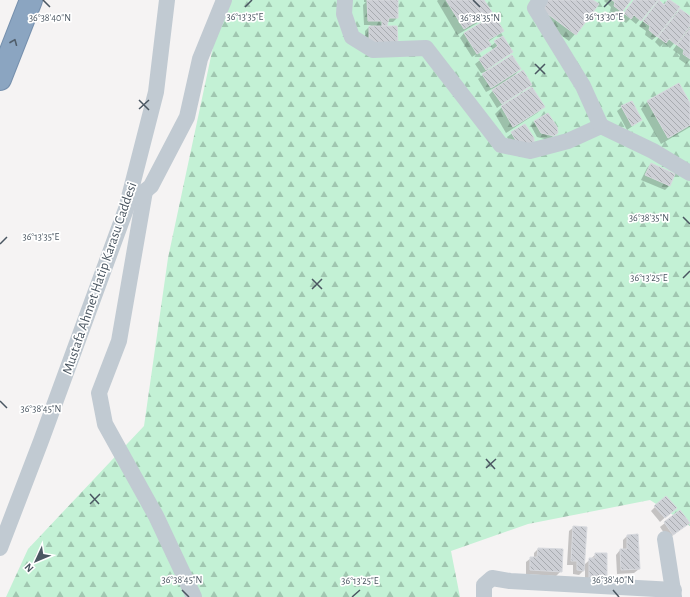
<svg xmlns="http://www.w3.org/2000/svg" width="690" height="597" font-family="'Alegreya Sans',sans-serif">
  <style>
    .forest { fill: url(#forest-firs) }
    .shadow { fill: #0003 }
    .building { fill: url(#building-back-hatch); stroke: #d7d9de }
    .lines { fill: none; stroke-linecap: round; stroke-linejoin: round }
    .highway-casing { stroke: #7690ad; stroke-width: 24 }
    .minor { stroke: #c1cad2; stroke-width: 16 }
    .highway { stroke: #8ba5c1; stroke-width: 22 }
    .oneway { stroke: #505e6b }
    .ticks { fill: none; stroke: #4a5661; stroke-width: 1.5 }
    .labels { text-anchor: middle; stroke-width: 3.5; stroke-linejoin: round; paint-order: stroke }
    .street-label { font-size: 14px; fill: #4a5661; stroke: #fff }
    .ticks-label { font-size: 10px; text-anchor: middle; fill: #4a5661; stroke: #fff; stroke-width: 3.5; stroke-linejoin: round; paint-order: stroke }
  </style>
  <defs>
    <pattern id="forest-firs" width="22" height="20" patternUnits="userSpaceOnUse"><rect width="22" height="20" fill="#c3f1d5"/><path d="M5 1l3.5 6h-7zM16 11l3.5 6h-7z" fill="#a0c6b0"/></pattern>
    <pattern id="building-back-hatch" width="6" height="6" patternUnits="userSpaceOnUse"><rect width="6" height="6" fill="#cdcfd5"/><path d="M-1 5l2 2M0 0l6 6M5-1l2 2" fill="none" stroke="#a8abb0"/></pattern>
  </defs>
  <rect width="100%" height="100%" fill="#f5f3f3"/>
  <path class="forest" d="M223,0H690V526L650,500L528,524L451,551L460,597H6L28,549L144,426L168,258Z"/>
  <g class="shadow">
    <path d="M364,0H397V18L393,22H387L365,47V31L371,25H364L363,5L366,2H364Z"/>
    <path d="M438,0H483L491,12L484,19L457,35L437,1Z"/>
    <path d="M547,0H591L575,34L569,41L535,16Z"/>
    <path d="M605,0H630L617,16L610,11L611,7L604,1Z"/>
    <path d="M634,0H656L636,24L630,19L626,23L620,18Z"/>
    <path d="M669,0L657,36L652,40L645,35L646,31L639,26L655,6L664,5Z"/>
    <path d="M676,15L690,18V60L686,64L679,59L680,55L673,50L680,40L678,39L670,48L664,43L660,47L655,42Z"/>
    <path d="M503,31L488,42L491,46L502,37L512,52L488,69L489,71L520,69L513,77L530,85L497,108L489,95L496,87L486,92L478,79L486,72L481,73L475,64L493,50L490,45L472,57L460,38L464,33Z"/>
    <path d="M678,84L690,105V127L661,144L641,109L647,102Z"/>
    <path d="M502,107H544L537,113L506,133L495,114Z"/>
    <path d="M622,107L641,120L627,130L617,111Z"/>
    <path d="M535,122L557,132L549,140L537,137L531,126Z"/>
    <path d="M524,125L513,148L507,137Z"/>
    <path d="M651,164L674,175L669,186L665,190L641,180L647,168Z"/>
    <path d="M655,507L671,512L660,522L651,511Z"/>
    <path d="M680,511L689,523L668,539L660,527Z"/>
    <path d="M574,527L584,565L596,554H606L585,583V569L579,575L573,574V565H567L569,531Z"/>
    <path d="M627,536L639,569L634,573L617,574L616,555L620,550H623V540Z"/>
    <path d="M538,549L561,571L556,576L526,574V562L531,558H534V553Z"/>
  </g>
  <g class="building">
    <path d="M367,0H398V18H389L387,26H382V21H368Z"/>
    <path d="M446,0H484L492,12L464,29Z"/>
    <path d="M548,0H593L599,4L576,35L541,9Z"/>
    <path d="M612,0H631L622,12L614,6L615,2Z"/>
    <path d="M634,0H658L641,21L634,15L631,19L624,13Z"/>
    <path d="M659,0L664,5L668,0H670L680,7L657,37L649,30L650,26L643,21Z"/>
    <path d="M680,9L690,16V26L676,45L669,39L666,43L658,37Z"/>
    <path d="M494,15L504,31L488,40L491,45L477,54L464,33Z"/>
    <path d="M369,26H397L398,43H369Z"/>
    <path d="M690,28V59L683,54L684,50L677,45Z"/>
    <path d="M503,36L513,52L486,70L479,59L498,46L494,41Z"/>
    <path d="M512,55L521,69L491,88L482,74Z"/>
    <path d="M523,70L532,85L502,104L492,90Z"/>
    <path d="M679,83L690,103V125L668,138L647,101Z"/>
    <path d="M532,87L545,107L513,127L501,106Z"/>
    <path d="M632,101L642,120L632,126L621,106Z"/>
    <path d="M548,113L557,127L558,133L554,136L541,133L534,121Z"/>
    <path d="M525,124L534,138V144H518L511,132Z"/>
    <path d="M651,163L675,174L670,186L645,175Z"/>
    <path d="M666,496L677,508L665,518L654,506Z"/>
    <path d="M680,510L690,523L673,535L664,522Z"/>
    <path d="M573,526L587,527L584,571L577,570V561H571Z"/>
    <path d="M638,534L640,569L621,570L620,549H627V535Z"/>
    <path d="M538,548L563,549L562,572L530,570V557H537Z"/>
    <path d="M595,553H607V580L589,579V558H595Z"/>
  </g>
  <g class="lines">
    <g class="highway-casing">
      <path id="highway" d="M0,79L31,0"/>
    </g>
    <g class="minor">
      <path d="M345,0L344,14L352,37L373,50L426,48L501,145L530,151L568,141L601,126L653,151L690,173"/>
      <path d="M540,0L535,8L583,86L601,126"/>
      <path d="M145,191L119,341L99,393L105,424L156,516L194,597"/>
      <path d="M137,198L151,186L187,117L200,59L224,0"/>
      <path d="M665,539L674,597"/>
      <path d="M0,548L41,441L126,209L156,92L167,0"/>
      <path d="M484,597V585L492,578L510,581L674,590"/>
    </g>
    <use href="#highway" class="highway"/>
  </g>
  <defs><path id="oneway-chevron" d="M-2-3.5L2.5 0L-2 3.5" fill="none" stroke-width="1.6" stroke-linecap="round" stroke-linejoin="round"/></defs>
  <use class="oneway" href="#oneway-chevron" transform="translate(14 42) rotate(-68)"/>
  <path class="ticks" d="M43,0L50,7M473,0L480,7M245,7L252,0M604,7L611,0M535,64L545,74M535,74L545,64M139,100L149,110M139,109L149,100M683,217L690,224M0,244L7,237M683,278L690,271M312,279L322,289M312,289L322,279M0,401L7,408M486,459L495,469M486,468L496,459M90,494L99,504M90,504L100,494M182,590L189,597M613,590L619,597M352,597L360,590"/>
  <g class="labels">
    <g class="street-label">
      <text transform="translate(99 278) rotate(-71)" y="5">Mustafa Ahmet Hatip Karasu Caddesi</text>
    </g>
  </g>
  <g class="ticks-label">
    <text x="245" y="20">36°13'35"E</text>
    <text x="604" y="20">36°13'30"E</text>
    <text x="50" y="21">36°38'40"N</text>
    <text x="480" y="21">36°38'35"N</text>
    <text x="649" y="221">36°38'35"N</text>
    <text x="41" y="240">36°13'35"E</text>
    <text x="649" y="281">36°13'25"E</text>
    <text x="41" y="412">36°38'45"N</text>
    <text x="182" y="583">36°38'45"N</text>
    <text x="613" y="583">36°38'40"N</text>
    <text x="360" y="584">36°13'25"E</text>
  </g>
  <g transform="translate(36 561) rotate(226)" stroke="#ffffff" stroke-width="3" paint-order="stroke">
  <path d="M0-3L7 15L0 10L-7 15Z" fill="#4a5661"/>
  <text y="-6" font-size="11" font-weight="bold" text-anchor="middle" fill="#4a5661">N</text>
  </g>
</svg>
